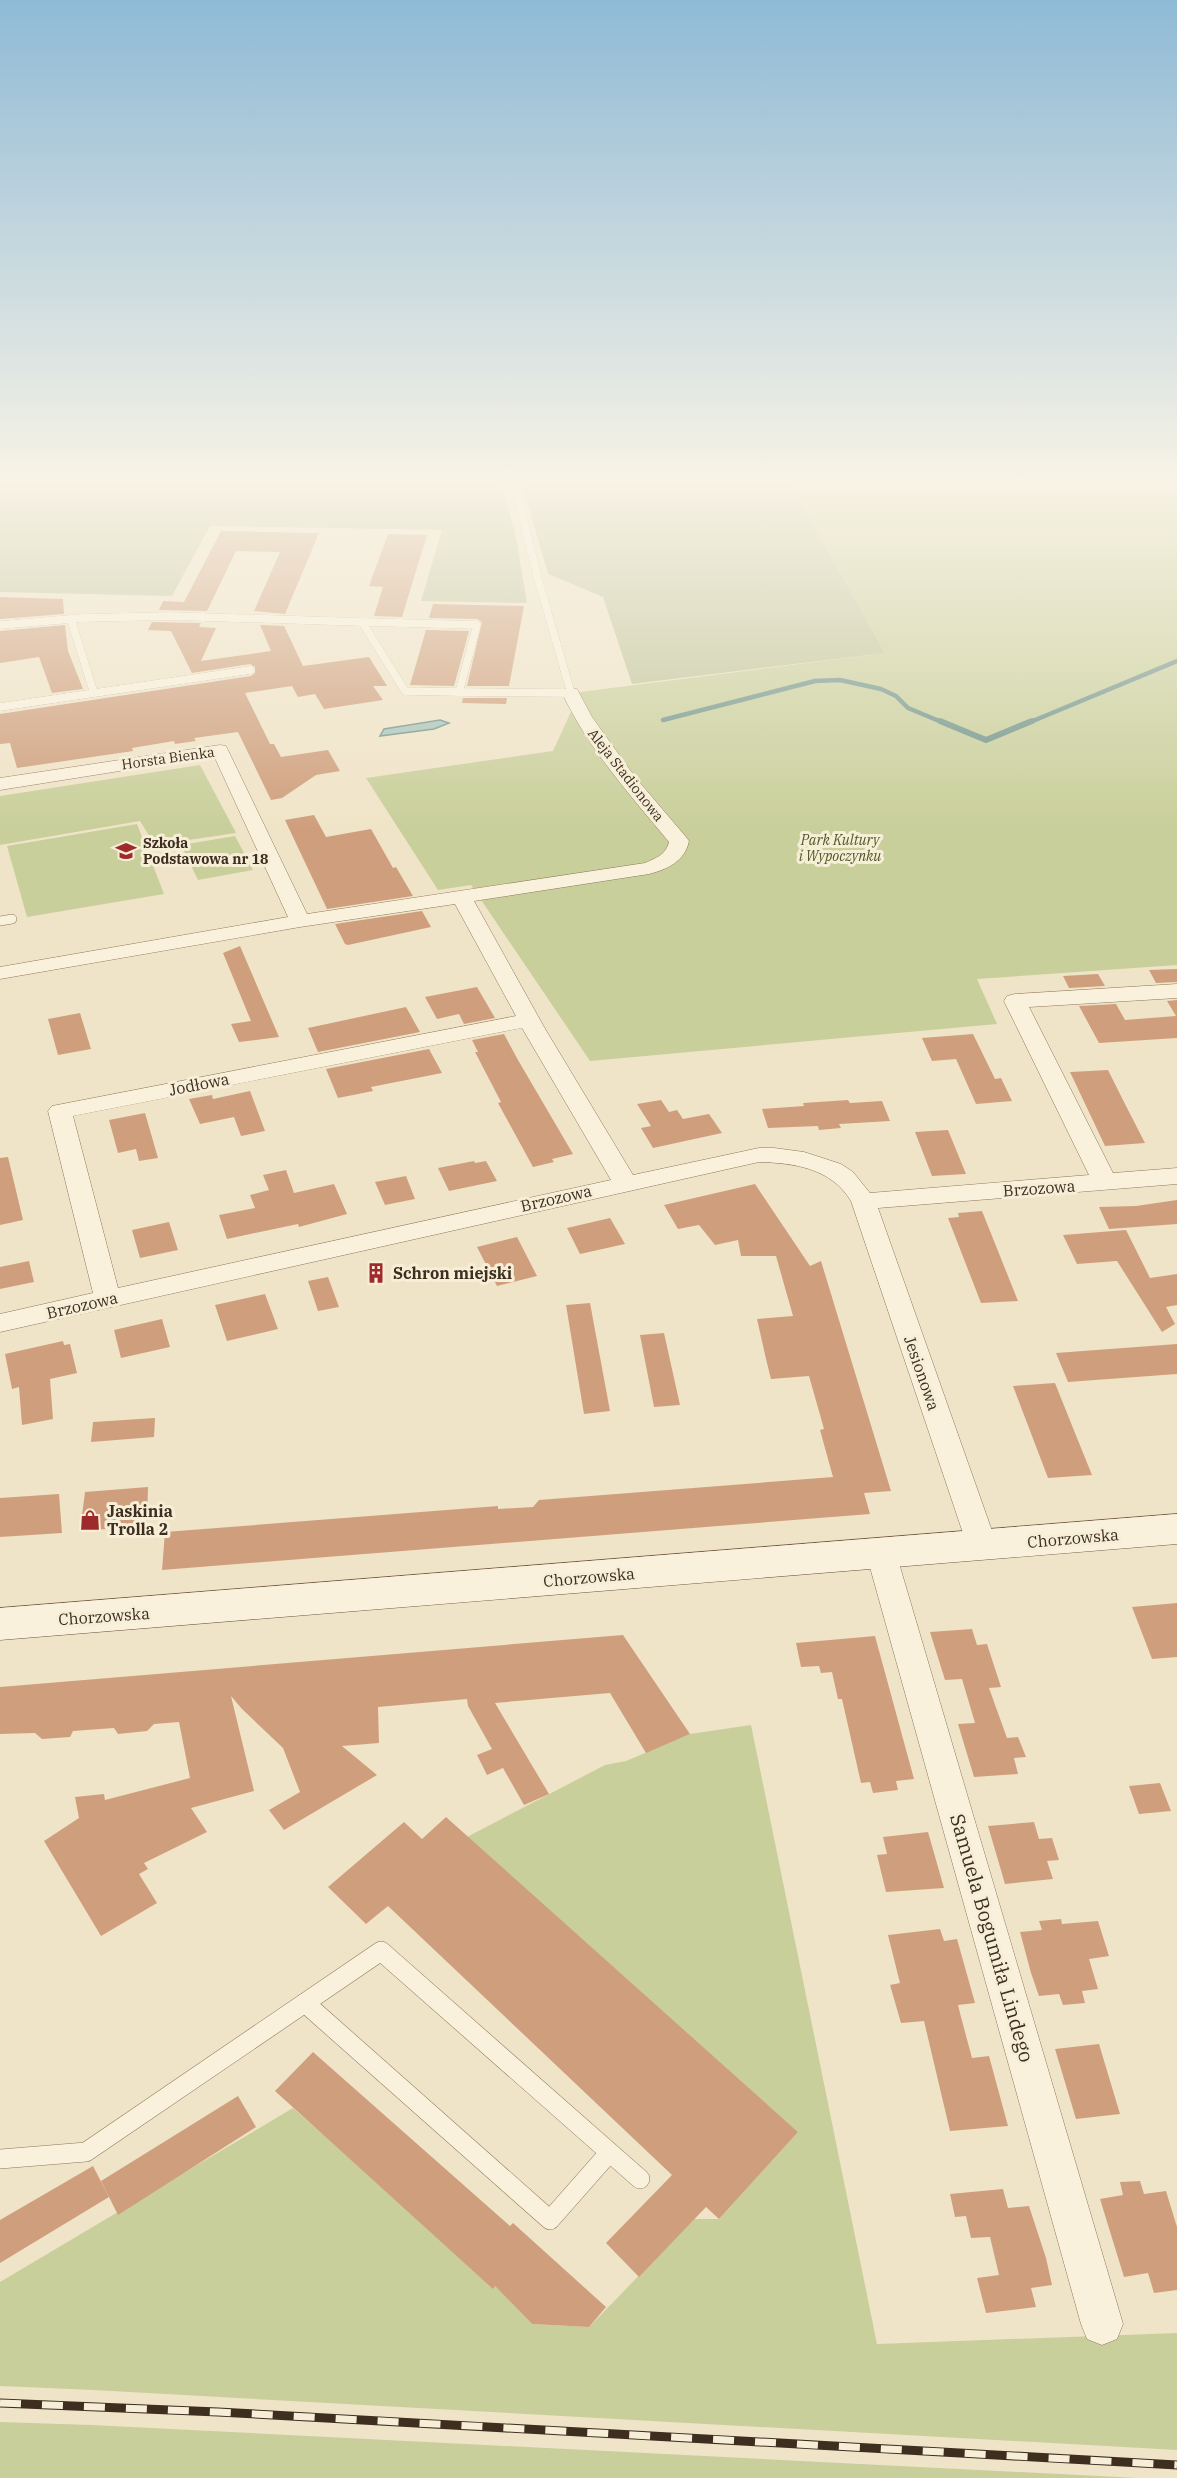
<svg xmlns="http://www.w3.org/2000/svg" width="1177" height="2478" font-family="'IBM Plex Serif',serif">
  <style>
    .green { fill: #c9cf9b }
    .cemetery { fill: #bfc49a }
    .water { fill: #a9c4bc; stroke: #6f938a; stroke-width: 1.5 }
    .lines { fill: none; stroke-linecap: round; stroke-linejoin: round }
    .stream-far1 { stroke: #6f938a; stroke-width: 4.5 }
    .stream { stroke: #6f938a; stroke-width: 6 }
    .building { fill: #cf9f7d }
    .lane-far2-casing { stroke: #8d765c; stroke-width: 8 }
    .lane-far1-casing { stroke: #8d765c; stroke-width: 10 }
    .lane-casing { stroke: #8d765c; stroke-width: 20 }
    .street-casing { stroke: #8d765c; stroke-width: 1 }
    .secondary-casing { stroke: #6f573f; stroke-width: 1 }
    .lane-far2 { stroke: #faf1dc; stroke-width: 8 }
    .lane-far1 { stroke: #faf1dc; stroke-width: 9 }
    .lane { stroke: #faf1dc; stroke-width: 19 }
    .street { fill: #faf1dc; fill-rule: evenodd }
    .secondary { fill: #faf1dc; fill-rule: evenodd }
    .rail-casing { stroke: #3d2e20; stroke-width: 9 }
    .rail { stroke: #f7eed8; stroke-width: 7; stroke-dasharray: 21; stroke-linecap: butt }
    .labels { text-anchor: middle; stroke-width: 6; stroke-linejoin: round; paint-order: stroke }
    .far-street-label { font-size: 14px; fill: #3d2e20; stroke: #f7eed8 }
    .far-park-label { font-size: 14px; font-style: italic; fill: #4d5a26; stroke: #f7eed8 }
    .far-poi-label { font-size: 14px; font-weight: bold; fill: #3d2e20; stroke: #f7eed8; text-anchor: start }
    .street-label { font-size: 16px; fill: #3d2e20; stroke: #f7eed8 }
    .poi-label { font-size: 16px; font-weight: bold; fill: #3d2e20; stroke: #f7eed8; text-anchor: start }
    .near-street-label { font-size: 20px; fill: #3d2e20; stroke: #f7eed8 }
  </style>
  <rect width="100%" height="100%" fill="#f0e4c8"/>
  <g class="green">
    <path d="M789,481H1177V965L977,979L997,1024L590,1061L471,885L438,890L366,778L553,751L580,692L885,653Z"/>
    <path d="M200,765L236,833L155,845L140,821L0,845V796Z"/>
    <path d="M137,824L164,894L27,917L7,846Z"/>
    <path d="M235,836L253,870L198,880L181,845Z"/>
    <path d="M751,1725L877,2344L1177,2333V2450L93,2390L0,2386V2282L293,2108L495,2286L532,2324L589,2327L694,2219H719L798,2132L467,1837L605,1765L626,1761L690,1734Z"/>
    <path d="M0,2422L92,2425L1138,2478H0Z"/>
  </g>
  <g class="cemetery">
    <path d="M0,481H501L515,532L527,603L421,601L442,530L210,526L172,596L0,592Z"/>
    <path d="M521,481H789L885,653L632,684L603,597L548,574Z"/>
  </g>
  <path class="water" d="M440,720L449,723L434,729L380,736L384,729Z"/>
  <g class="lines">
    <g class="stream-far1">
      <path d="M663,720L815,681L840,680L881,689L896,696L908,708L944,723"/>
      <path d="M1028,723L1177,661"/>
    </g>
    <path class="stream" d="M940,721L986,740L1032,721"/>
  </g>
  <g class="building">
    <path d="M221,531L319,533L285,614L254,611L280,552L236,551L207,611L159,610L163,601L184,602Z"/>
    <path d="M388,534L427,535L402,617L374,616L383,587L369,586Z"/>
    <path d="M0,597L63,599L64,614L0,619Z"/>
    <path d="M433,604L524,606L509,686H467L482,622L477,619L429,618Z"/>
    <path d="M152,622L201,623L199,627L216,628L201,661L271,651L260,625L284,626L303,666L369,657L387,686H373L383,700L324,709L315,694L298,697L292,686L245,693L270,744H274L281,757L328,750L340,771L316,775L282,798L271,800L238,732L194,738L196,741L175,744L174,741L132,748L133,751L17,768L10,743L0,744V714L251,676L255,673V667L250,664L192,673L171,631L148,630Z"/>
    <path d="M65,625L68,651L83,689L52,693L39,657L0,663V631Z"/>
    <path d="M426,630L469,631L454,686L410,685Z"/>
    <path d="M463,698H507L506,704L462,703Z"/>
    <path d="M314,815L326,837L371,829L393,868L396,867L413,896L327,909L285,820Z"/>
    <path d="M422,911L431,927L348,945L345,944L335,924Z"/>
    <path d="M240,946L279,1037L239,1042L231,1024L251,1021L223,953Z"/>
    <path d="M1177,969V982L1156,983L1149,970Z"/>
    <path d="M1098,974L1105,986L1069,988L1063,976Z"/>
    <path d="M477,987L495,1018L464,1024L459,1014L437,1019L425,997Z"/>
    <path d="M1177,1000V1038L1099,1043L1079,1006L1116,1004L1125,1020L1176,1016L1167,1001Z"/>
    <path d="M406,1007L420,1032L318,1052L308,1028Z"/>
    <path d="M80,1013L91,1049L58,1055L48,1019Z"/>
    <path d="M504,1034L518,1060L573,1154L552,1159L554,1162L533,1167L498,1103L501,1102L475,1052H478L472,1040Z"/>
    <path d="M973,1034L995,1079L1001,1078L1012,1101L976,1104L956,1059L932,1061L922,1038Z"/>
    <path d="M429,1049L442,1073L371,1087L373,1091L338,1098L326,1069Z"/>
    <path d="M1108,1070L1126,1106L1145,1143L1105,1146L1070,1072Z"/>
    <path d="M250,1091L265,1131L241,1136L234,1117L200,1124L189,1099L212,1095L213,1099Z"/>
    <path d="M661,1100L669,1112L677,1110L683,1119L709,1114L722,1133L653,1148L641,1128L651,1126L637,1104Z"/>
    <path d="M848,1100L850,1103L882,1101L890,1121L839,1124L841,1128L819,1130L818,1126L768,1128L762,1109L804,1106L803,1103Z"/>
    <path d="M145,1113L158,1158L139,1161L136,1149L118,1153L109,1120Z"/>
    <path d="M948,1130L966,1174L932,1176L915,1132Z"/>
    <path d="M8,1157L23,1220L0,1225V1158Z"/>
    <path d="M474,1161L475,1163L486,1161L497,1181L449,1191L438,1168Z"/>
    <path d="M286,1170L294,1193L334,1184L347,1214L299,1227L298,1224L227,1239L219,1215L255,1208L250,1195L269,1190L263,1175Z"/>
    <path d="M406,1176L415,1199L385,1205L375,1182Z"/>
    <path d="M755,1184L810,1266L821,1261L891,1491L864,1493L870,1514L162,1570L165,1532L498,1506V1509L533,1507L539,1500L833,1477L820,1430L824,1429L809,1376L771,1379L766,1359L757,1319L793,1316L776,1256H741L738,1240L715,1245L699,1225L678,1229L664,1205Z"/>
    <path d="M1177,1200V1224L1109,1229L1099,1207L1136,1206Z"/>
    <path d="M982,1211L1018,1301L981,1303L948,1218L959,1217L958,1213Z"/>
    <path d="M610,1218L625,1244L580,1254L567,1228Z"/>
    <path d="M169,1222L178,1250L140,1258L132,1230Z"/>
    <path d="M1126,1230L1150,1278L1177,1274V1305L1166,1307L1175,1324L1162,1332L1117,1261L1077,1264L1063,1235Z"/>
    <path d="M517,1237L537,1276L497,1286L477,1247Z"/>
    <path d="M29,1261L34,1282L0,1289V1267Z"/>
    <path d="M328,1277L339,1307L318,1311L308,1281Z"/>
    <path d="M265,1294L278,1329L227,1341L215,1305Z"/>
    <path d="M590,1303L610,1411L584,1414L566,1305Z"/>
    <path d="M162,1319L170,1347L121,1358L114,1330Z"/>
    <path d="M664,1333L680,1405L654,1407L640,1335Z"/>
    <path d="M63,1341L64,1345L70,1344L77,1373L50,1379L53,1419L22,1425L19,1387L12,1389L5,1354Z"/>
    <path d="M1177,1344V1374L1068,1382L1056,1353Z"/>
    <path d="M1055,1383L1073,1428L1092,1475L1048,1478L1013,1386Z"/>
    <path d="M155,1418L154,1437L91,1442L93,1422Z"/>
    <path d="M148,1487L147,1526L80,1531L85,1492Z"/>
    <path d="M59,1494L62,1533L0,1537V1498Z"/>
    <path d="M1177,1603V1657L1152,1659L1132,1607Z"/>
    <path d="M972,1629L977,1645L987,1644L1001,1687L989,1688L1007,1738L1018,1737L1026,1757L1014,1758L1018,1774L974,1777L958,1724L975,1723L962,1679L945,1680L930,1632Z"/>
    <path d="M623,1635L690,1734L646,1753L610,1693L495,1703L549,1794L524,1805L503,1768L487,1775L477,1755L492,1749L468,1706L467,1699L378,1707L379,1743L342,1746L377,1775L284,1830L269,1810L300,1792L283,1748L242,1709L231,1696L254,1791L191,1808L207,1832L144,1863L148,1869L139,1874L157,1903L101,1936L44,1841L79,1818L75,1797L104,1794L105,1800L190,1778L179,1722L154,1724L147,1731L118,1734L114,1728L73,1731L70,1737L42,1739L35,1733L0,1734V1687Z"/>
    <path d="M875,1636L914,1779L896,1781L898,1790L873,1793L870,1782L861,1783L842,1699H838L832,1672L821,1673L819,1666L801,1667L796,1643Z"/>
    <path d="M1160,1783L1171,1811L1139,1814L1129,1786Z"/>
    <path d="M446,1817L798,2132L719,2219L706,2207L639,2277L606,2243L672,2175L388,1906L366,1924L328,1887L404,1822L422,1839Z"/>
    <path d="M1034,1822L1039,1839L1052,1838L1059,1860L1047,1861L1053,1879L1005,1884L988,1826Z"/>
    <path d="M928,1832L944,1888L886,1892L877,1855L887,1854L883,1837Z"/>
    <path d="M1061,1919L1062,1924L1098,1921L1109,1956L1089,1959L1098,1989L1082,1991L1085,2003L1063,2005L1059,1994L1039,1996L1031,1973L1020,1932L1042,1930L1039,1921Z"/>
    <path d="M940,1929L944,1941L957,1939L975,2003L958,2005L961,2017L972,2058L989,2056L1008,2126L950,2131L924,2021L901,2023L890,1985L900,1983L888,1935Z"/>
    <path d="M1099,2044L1120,2114L1076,2119L1055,2049Z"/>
    <path d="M313,2052L510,2226L513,2223L606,2307L589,2327L532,2324L495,2286L493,2289L275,2091Z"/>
    <path d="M238,2096L256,2127L118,2215L101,2181Z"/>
    <path d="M93,2166L109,2197L0,2263V2220Z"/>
    <path d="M1140,2181L1144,2194L1166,2191L1177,2227V2290L1154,2293L1148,2273L1124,2277L1100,2199L1123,2195L1120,2182Z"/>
    <path d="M1003,2189L1008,2208L1029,2206L1046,2258L1052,2285L1031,2288L1036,2307L986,2313L977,2278L999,2275L990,2237L971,2238L966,2216L955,2217L950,2194Z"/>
  </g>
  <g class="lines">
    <g class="lane-far2-casing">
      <g id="lane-far2">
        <path d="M71,620L94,693"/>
        <path d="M362,622L477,625L459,692L405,691Z"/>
        <path d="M0,625L82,618L171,616L362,622"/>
        <path d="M459,692L571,693L538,579L514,481"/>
        <path d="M0,707L250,670"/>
      </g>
    </g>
    <g class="lane-far1-casing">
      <path id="lane-far1" d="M0,921L12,919"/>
    </g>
    <g class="lane-casing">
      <g id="lane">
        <path d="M305,2003L550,2220L609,2153"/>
        <path d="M0,2159L86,2152L381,1951L640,2179"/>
      </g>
    </g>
    <g class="street-casing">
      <g id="street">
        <path d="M571,688L577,689L592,717L635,777L686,837L689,841C685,861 668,869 649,874L474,901L544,1027L633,1175L759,1148H774L804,1152L841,1164L853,1172L870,1193L1089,1175L1004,1001L1007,996L1015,994L1177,984V998L1029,1007L1113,1173L1177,1168V1184L878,1208L997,1545L993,1553L982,1556L971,1553L967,1545L851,1201C831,1168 794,1163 759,1162L0,1332V1314L93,1293L48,1111L52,1106L516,1016L455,904L300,927L0,979V967L288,917L214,756L0,790V778L220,745L226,746L307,914L645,863C656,858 666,855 669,842C630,795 588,748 562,693L565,689ZM522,1028L611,1180L118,1288L73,1116Z"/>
        <path d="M881,1542L892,1545L896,1553L1123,2324L1117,2339L1102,2345L1087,2339L1081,2324L866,1553L870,1545Z"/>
      </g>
    </g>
    <g class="secondary-casing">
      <path id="secondary" d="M1177,1514V1544L0,1640V1608Z"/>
    </g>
    <use href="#lane-far2" class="lane-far2"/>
    <use href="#lane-far1" class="lane-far1"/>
    <use href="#lane" class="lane"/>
    <use href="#street" class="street"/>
    <use href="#secondary" class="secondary"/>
    <g class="rail-casing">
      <path id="rail" d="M0,2403L218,2412L1177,2465"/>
    </g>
    <use href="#rail" class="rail"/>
  </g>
  <linearGradient id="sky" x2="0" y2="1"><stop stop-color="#8fbad6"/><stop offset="0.58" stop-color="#f8f3e6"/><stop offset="1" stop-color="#f8f3e6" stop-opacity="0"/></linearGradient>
  <rect width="1177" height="828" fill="url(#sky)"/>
  <defs>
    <g id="school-bare" transform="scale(1.62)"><path d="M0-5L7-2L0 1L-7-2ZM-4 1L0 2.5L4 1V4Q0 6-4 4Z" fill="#9e2a2b" stroke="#f7eed8" stroke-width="2.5" paint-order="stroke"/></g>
    <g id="building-bare" transform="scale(1.62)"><path d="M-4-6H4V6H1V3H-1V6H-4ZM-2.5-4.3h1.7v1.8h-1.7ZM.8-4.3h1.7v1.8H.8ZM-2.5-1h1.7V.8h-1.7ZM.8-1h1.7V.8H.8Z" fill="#9e2a2b" stroke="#f7eed8" stroke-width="2.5" paint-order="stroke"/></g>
    <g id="shop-bare" transform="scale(1.62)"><path d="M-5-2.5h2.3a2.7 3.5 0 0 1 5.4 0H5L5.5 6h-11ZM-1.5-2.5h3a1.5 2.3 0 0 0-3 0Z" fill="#9e2a2b" stroke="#f7eed8" stroke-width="2.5" paint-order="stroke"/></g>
  </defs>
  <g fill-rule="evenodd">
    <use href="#school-bare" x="126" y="851"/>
    <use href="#building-bare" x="376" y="1273"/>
    <use href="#shop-bare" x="90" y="1520"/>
  </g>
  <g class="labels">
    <g class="far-street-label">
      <text transform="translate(168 758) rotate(-8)" y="5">Horsta Bienka</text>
      <text transform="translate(626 775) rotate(52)" y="5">Aleja Stadionowa</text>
    </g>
    <g class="far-park-label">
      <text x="840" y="845">Park Kultury<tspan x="840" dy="16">i Wypoczynku</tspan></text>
    </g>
    <g class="far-poi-label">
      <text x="143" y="848">Szkoła<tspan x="143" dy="16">Podstawowa nr 18</tspan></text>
    </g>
    <g class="street-label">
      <text transform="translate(199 1084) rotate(-11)" y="6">Jodłowa</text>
      <text transform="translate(1039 1188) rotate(-4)" y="6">Brzozowa</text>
      <text transform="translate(556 1198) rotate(-13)" y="6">Brzozowa</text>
      <text transform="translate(82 1305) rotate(-13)" y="6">Brzozowa</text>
      <text transform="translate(922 1373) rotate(71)" y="6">Jesionowa</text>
      <text transform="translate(1073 1538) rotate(-5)" y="6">Chorzowska</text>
      <text transform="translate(589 1577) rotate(-5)" y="6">Chorzowska</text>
      <text transform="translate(104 1616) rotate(-4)" y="6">Chorzowska</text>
    </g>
    <g class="poi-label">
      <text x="393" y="1279">Schron miejski</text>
      <text x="107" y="1517">Jaskinia<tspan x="107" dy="18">Trolla 2</tspan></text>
    </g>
    <g class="near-street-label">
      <text transform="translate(992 1938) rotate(74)" y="7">Samuela Bogumiła Lindego</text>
    </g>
  </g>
</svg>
